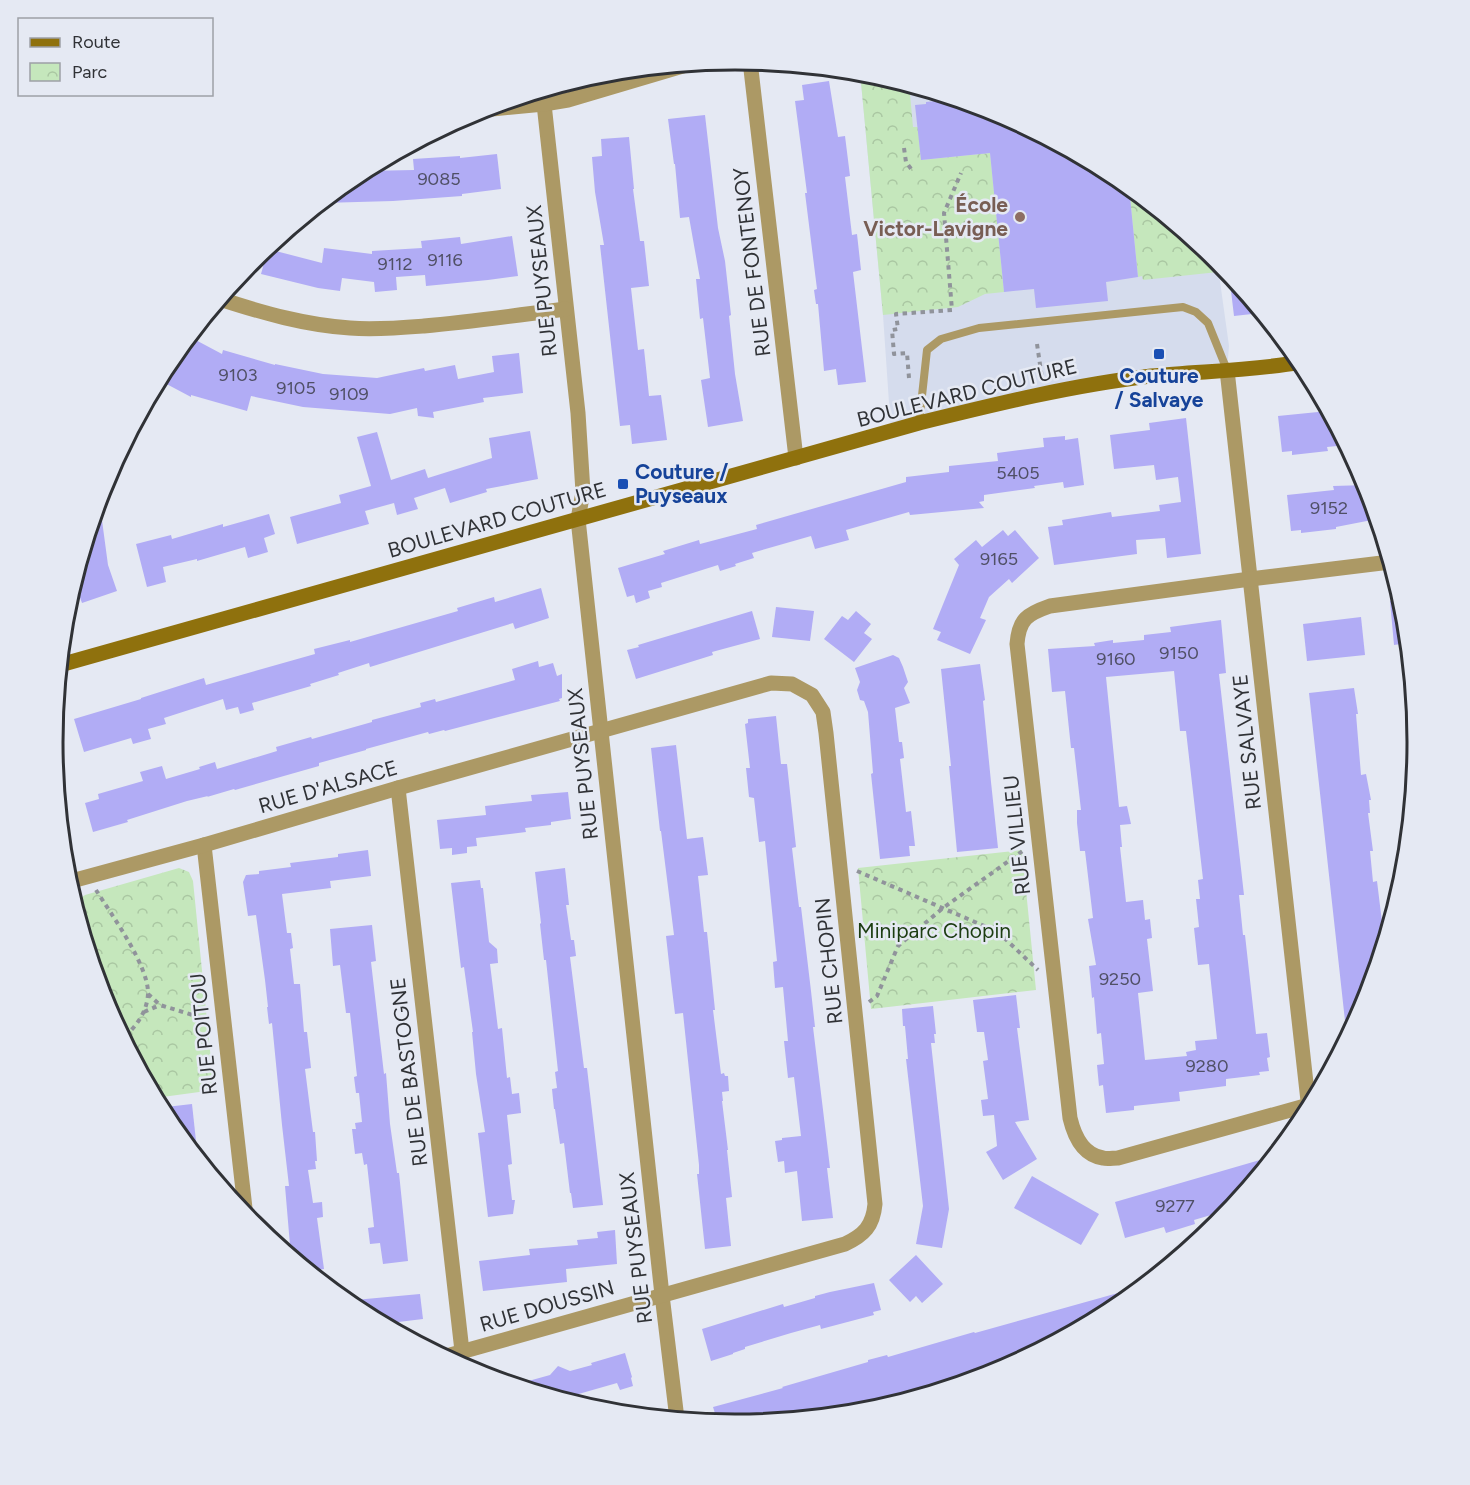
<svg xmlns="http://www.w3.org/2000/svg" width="1470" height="1485" font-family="Figtree,sans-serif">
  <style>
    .built { fill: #d5dced }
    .park { fill: url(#park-crowns) }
    .building { fill: #b1acf5; fill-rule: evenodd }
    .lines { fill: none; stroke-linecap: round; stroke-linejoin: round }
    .path { stroke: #90939b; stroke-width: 4; stroke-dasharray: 4.5 4.5; stroke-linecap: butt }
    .lane { stroke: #ac9965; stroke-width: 8 }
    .street { stroke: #ac9965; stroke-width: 15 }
    .secondary { stroke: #8f710d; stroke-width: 15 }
    .education-dot { fill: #8d6e63; stroke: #e5e9f3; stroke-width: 2 }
    .transit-dot { fill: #1a4fb4; stroke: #e5e9f3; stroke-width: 2 }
    .labels { text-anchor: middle; stroke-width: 5; stroke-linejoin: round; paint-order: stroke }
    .number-label { font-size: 18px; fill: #505066 }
    .education-label { font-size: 21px; font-weight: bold; fill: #785e54; stroke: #e5e9f3; text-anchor: end }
    .street-label { font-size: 21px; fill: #303236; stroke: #e5e9f3 }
    .transit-label { font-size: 21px; font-weight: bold; fill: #164399; stroke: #e5e9f3 }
    .park-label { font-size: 21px; fill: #1c3d11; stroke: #e5e9f3 }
    .rim { fill: none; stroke: #303236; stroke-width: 3 }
  </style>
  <defs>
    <pattern id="park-crowns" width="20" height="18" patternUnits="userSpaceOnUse" patternTransform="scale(1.5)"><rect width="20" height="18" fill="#c5e7bc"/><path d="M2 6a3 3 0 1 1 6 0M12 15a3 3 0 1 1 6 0" fill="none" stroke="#aac7a2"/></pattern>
  </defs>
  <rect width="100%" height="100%" fill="#e5e9f3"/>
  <path class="built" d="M860,72L868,73L996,112L1114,175L1217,260L1229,346L1227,370L1152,376L891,432L883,315Z"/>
  <g class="park">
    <path d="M860,72L868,73L933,93V95L926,96L925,92L910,94L913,127H918L921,160L990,153L1004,292L985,294L958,307L883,315Z"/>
    <path d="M1129,187L1217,260L1218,272L1143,280L1142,276L1138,277Z"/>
    <path d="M1022,850L1036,990L871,1009L858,868Z"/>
    <path d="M179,868L189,872L193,881L214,1090L155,1098L104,1003L80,921L79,904L81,898L85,895Z"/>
  </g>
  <g class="building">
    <path d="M829,81L838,137L845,136L850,176L845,177L852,235L857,234L861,270L853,272L866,382L838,385L836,369L824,371L818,304H816L814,290L817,289L805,193H807L795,101L804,100L802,85Z"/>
    <path d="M954,99L996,112L1114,175L1129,187L1138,277L1106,282L1108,301L1036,308L1034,289L1004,292L990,153L921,160L915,105L926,104V102Z"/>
    <path d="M705,115L718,228L725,261L731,315L729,316L735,374L743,421L708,427L701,380L710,378L703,318L700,319L696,279H700L689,217L680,218L675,164H674L668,119Z"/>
    <path d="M629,137L634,189H633L640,241H644L649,286L631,288L638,350L644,349L649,396L661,395L667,440L632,444L630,425L620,426L600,245H604L595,192L592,157L602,156L601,139Z"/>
    <path d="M497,154L501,189L462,194V196L393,201L322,203L356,175L364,171L414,170L413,159L460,156V158Z"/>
    <path d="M512,236L518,276L488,280L426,286L425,275L396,277L397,290L375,292L374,282L342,278L340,291L318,288L261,274L268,249L322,263L324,248L372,254V251L422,248L421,241L460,237L461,244Z"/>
    <path d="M1229,274L1250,300L1261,313L1234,316Z"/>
    <path d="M190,337L222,354L223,350L275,365V364L323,374L377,378L424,368L425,371L455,365L458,379L494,372L492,356L519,353L523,393L483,398L484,402L433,412L434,418L418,416L417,408L390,414L303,407L251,396L247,411L191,395V397L159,380L168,363L183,344L186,346Z"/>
    <path d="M1328,411L1334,423L1337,446L1327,447L1328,451L1292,455V451L1282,452L1278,416Z"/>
    <path d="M1186,418L1201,554L1167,558L1165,538L1136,540L1137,554L1054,565L1048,527L1063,525L1062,520L1111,512L1112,517L1160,511L1159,505L1181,502L1178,477L1156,480L1154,465L1114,469L1110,435L1150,430L1149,423Z"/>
    <path d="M530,431L538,479L486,489L487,492L450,503L445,488L414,498L418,509L397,515L394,503L365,511L369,524L297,544L290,517L341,503L339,495L371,486L357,437L377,432L391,480L425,469L428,478L492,458L489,438Z"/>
    <path d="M1065,436V440L1078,438L1084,485L1064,488L1063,482L1034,486L1035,488L984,495V501L979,502L984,508L910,515L909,512L846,530L849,540L815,549L811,536L752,553L754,558L735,564L736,566L720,571L718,565L661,583L662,587L648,591L650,598L636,603L634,595L627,597L618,568L665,554L663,551L699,540L700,544L757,529L756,525L906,482V477L949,472V466L998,461L997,453L1044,447L1043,438Z"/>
    <path d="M1367,485L1377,519L1336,527V529L1301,533V530L1291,531L1287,495L1334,490L1333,486Z"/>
    <path d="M99,498L108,565L117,591L82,603L74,581Z"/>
    <path d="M269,514L275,534L264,538L268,552L248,558L245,547L197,561V559L163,567L166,582L147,587L136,544L171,535L172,539L223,524V527Z"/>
    <path d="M1003,530L1008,536L1015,530L1039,558L1012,583L1009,579L989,597L980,618L986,620L970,654L937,640L941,632L933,629L959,565L954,559L976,540L982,547Z"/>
    <path d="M541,588L549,618L515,629L513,623L370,667L369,663L338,673L339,675L310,684L311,686L252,703L254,710L240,714L238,707L226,710L223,699L164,718L166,724L148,729L151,739L133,744L131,738L84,752L74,719L141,699V698L204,678L206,685L315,654L314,649L350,640V642L458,611L457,608L494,597L495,602Z"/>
    <path d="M1401,600L1404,610L1408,643L1394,645L1390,601Z"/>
    <path d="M776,607L814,611L810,641L772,637Z"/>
    <path d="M752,611L760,639L712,652L713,655L636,679L627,650L639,647L638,645Z"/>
    <path d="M856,611L871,624L864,633L872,639L854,662L824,639L842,616L848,620Z"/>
    <path d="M1361,617L1365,655L1307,661L1303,624Z"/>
    <path d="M1221,620L1226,673L1219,674L1244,895H1239L1243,935H1245L1256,1034L1267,1033L1270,1057L1267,1058L1269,1071L1259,1072L1260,1075L1226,1079V1086L1179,1092L1180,1101L1134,1106V1110L1106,1113L1103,1085L1099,1086L1097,1065L1104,1064L1101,1033L1097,1034L1094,997L1092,998L1089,966L1096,965L1088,919L1093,918L1085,851H1080L1077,823V810H1081L1074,748H1071L1065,691L1052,692L1048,649L1095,646L1094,643L1113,640V643L1144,640V635L1171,632L1170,627ZM1174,671L1180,731H1186L1203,879L1198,880L1200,899H1196L1199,927L1194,928L1198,965L1209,964L1217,1039L1195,1041L1196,1050L1186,1052L1187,1056L1145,1060L1138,993L1153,991L1147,939L1152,938L1150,919L1145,920L1143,900L1126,902L1120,847H1122L1120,825L1131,824L1127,806L1119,807L1106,677Z"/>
    <path d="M893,655L899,658L903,667L908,682L904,688L910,703L895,708L899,742H902L904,758L900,759L906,812L911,811L915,846H909L910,856L880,859L871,774L873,773L868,712L864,701L860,700L857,690L860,682L855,668Z"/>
    <path d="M538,661L539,667L553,663L557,676L562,674V698L559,699L560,701L445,731L444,730L429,734L428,732L366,749V750L319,763V766L235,790L234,789L207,797L208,796L187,801L127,820L128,822L93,832L85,803L99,799L98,794L143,781L140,772L162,766L166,779L200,769L199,767L215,762L217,769L277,751L276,747L311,737L312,739L372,722V720L421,707L420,703L435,699L436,702L515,680L512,669Z"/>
    <path d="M980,664L985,700L983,701L991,782L998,848L957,852L949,766H951L941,669Z"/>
    <path d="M1354,688L1358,714H1356L1361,775L1366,774L1371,800H1369L1370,813H1368L1373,851H1370L1373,882L1377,881L1382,922L1385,921L1387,934L1365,1004L1347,1039L1309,693Z"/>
    <path d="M776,716L781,764H787L790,792L796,847L792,848L799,907H801L811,991L815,1027H813L830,1168H827L833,1218L802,1221L797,1171L785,1173L784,1161L778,1162L775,1141L782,1140V1138L801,1136L794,1077L788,1078L784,1041H788L783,987L775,988L773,962L777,961L765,841L759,842L754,798L749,797L746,768H750L745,724L748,723V719Z"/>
    <path d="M676,745L687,839L703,837L708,875L698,876L704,932H707L715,1010H713L721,1074L724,1073L725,1076H728L729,1091L722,1092L723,1101H722L728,1150H727L732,1197L726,1198L731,1246L705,1249L697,1174H699V1165L683,1013L675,1014L671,981L666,936L674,935L661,831H660L651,748Z"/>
    <path d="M568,792L571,819L551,822V825L525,828L526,832L476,838L477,846L467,847V853L452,855V848L440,849L437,820L486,815L485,806L532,801L531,795Z"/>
    <path d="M368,850L371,876L330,881L331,888L282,894L287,933H291L293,948L290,949L294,984H300L304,1032H307L311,1068L305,1069L313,1132H315L317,1161H315L316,1169L308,1170L313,1203L322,1202L323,1217L317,1218L324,1269L309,1271L291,1257L285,1186H289L282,1125L272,1023L269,1024L267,1007H268L265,980L256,915L248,916L243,882L246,875L259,874V871L291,867L290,863L338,857V854Z"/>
    <path d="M565,868L569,905H566L571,940H574L576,956L570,957L584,1068H587L603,1205L573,1208L571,1193H570L564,1143L560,1144L555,1109H554L552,1089L557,1088L555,1072L558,1071L546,960H544L540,924L541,923L535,872Z"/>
    <path d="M480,880L481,888H483L489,942L497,949L498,963L490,964L498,1029L502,1028L507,1078L510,1077L512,1094L519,1093L521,1113L507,1115L512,1164L508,1165L512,1200H515L513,1214L488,1217L478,1133L485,1132L476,1074L472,1032H473L464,967L461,968L451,883Z"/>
    <path d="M372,925L376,961L371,962L384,1074L386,1073L390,1124L397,1173H399L408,1261L383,1264L380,1243L370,1244L368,1228L374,1227L367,1164L364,1165L362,1153L355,1154L352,1129H356L355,1123L362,1122L359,1093H356L354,1077L357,1076L350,1013H346L340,965L333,966L330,929Z"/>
    <path d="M1016,995L1020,1028H1017L1029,1120L1015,1122L1037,1159L1003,1180L986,1152L997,1146L994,1115L983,1116L981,1100L988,1099L983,1061L988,1060L984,1032H977L973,1000Z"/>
    <path d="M933,1006L936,1034H934L935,1043H931L949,1209L942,1248L916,1244L923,1206L906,1059H908L905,1026H903L902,1009Z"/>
    <path d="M192,1104L196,1141L185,1142L168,1122L166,1107Z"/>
    <path d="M1274,1156L1231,1209L1194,1220L1195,1224L1166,1233L1164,1227L1125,1238L1115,1202Z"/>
    <path d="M1032,1176L1099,1214L1081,1245L1014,1208Z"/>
    <path d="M615,1230L617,1264L566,1269L567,1282L483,1291L479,1261L530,1255L529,1249L578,1245L577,1240L598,1238L597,1232Z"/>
    <path d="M916,1255L943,1284L922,1303L916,1296L910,1302L889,1280Z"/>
    <path d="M874,1283L881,1310L873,1312L874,1315L821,1329L820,1325L791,1333L745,1347V1349L733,1353V1354L711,1361L702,1329L783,1304L784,1307L815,1298V1296L830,1292Z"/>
    <path d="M1143,1286L1114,1310L1008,1367L1007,1364L979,1371V1373L939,1385V1383L869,1404L839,1411V1413L830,1416L735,1425L718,1423L713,1407L783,1388L782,1387L868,1362V1360L887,1355L888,1357L974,1332L975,1333Z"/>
    <path d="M420,1294L423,1319L382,1324L356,1310L344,1301Z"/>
    <path d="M625,1353L632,1377L631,1378L633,1386L620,1390L617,1383L561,1399L514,1385L550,1375L558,1366L570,1371L592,1365L591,1363Z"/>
  </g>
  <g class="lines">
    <g class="path">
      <path d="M904,148L906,162L912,170"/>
      <path d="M1037,344L1042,378"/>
      <path d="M909,378L907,353L894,354L892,330L898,329L896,314L952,310L944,213L961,173"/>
      <path d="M857,871L998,932L1038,970"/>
      <path d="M96,890C111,914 149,966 148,994C147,1012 136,1027 123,1038"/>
      <path d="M148,994L160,1005L209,1020"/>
      <path d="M869,1002L877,996L898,946L943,908L1024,850"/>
      <path d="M144,1012L160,1005"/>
    </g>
    <path class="lane" d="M919,423L927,350L941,339L979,328L1183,307L1196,312L1208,323L1227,370"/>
    <g class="street">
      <path d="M750,61L796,458"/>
      <path d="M544,104L578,413L583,492L578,519L662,1295L677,1419"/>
      <path d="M482,110L544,104L568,100L686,65"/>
      <path d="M220,299C263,313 305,325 350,328C375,330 399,328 424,326C471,322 519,315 566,309"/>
      <path d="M1227,370L1309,1110"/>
      <path d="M398,788L462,1351"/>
      <path d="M204,845L246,1217"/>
      <path d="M68,882L204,845L398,788L771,683L792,684L812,695L823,712L826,733L875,1204C873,1226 864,1235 845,1244L443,1357"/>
      <path d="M1312,1104L1118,1158C1113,1158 1107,1159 1103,1158C1083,1155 1074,1135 1070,1118L1017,644C1019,619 1027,614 1050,606L1250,579L1390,562"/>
    </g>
    <path class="secondary" d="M60,665L919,423C996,404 1073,385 1151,376C1201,371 1252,371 1301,362"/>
  </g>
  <circle class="education-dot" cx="1020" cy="217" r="6"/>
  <g class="transit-dot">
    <rect x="1153" y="348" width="12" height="12" rx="3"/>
    <rect x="617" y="478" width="12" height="12" rx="3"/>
  </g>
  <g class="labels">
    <g class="number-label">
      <text x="439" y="185">9085</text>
      <text x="445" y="266">9116</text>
      <text x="395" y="270">9112</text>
      <text x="238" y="381">9103</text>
      <text x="296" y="394">9105</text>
      <text x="349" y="400">9109</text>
      <text x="1018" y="479">5405</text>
      <text x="1329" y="514">9152</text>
      <text x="999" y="565">9165</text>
      <text x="1179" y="659">9150</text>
      <text x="1116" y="665">9160</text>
      <text x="1120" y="985">9250</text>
      <text x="1207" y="1072">9280</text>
      <text x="1175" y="1212">9277</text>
    </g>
    <g class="education-label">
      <text x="1008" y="212">École<tspan x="1008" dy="24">Victor-Lavigne</tspan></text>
    </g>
    <g class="street-label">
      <text transform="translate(752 262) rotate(-97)" y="7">RUE DE FONTENOY</text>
      <text transform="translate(542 281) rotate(-96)" y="7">RUE PUYSEAUX</text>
      <text transform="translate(967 393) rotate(-14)" y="7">BOULEVARD COUTURE</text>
      <text transform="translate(497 520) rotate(-16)" y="7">BOULEVARD COUTURE</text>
      <text transform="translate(1247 742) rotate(-96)" y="7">RUE SALVAYE</text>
      <text transform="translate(583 764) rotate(-96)" y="7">RUE PUYSEAUX</text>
      <text transform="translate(328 787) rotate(-16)" y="7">RUE D'ALSACE</text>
      <text transform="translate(1017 835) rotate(-96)" y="7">RUE VILLIEU</text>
      <text transform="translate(829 961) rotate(-96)" y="7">RUE CHOPIN</text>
      <text transform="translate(204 1034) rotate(-96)" y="7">RUE POITOU</text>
      <text transform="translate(409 1072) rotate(-97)" y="7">RUE DE BASTOGNE</text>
      <text transform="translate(636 1248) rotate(-97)" y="7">RUE PUYSEAUX</text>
      <text transform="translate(547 1306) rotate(-16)" y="7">RUE DOUSSIN</text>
    </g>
    <g class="transit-label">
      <text x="1159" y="383">Couture<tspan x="1159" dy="24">/ Salvaye</tspan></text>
      <text x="635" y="479" text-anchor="start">Couture /<tspan x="635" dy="24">Puyseaux</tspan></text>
    </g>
    <g class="park-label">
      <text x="934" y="938">Miniparc Chopin</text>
    </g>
  </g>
  <path d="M0 0H1470V1485H0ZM63 742a672 672 0 1 1 1344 0a672 672 0 1 1-1344 0Z" fill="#e5e9f3" fill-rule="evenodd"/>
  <path class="rim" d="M63 742a672 672 0 1 1 1344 0a672 672 0 1 1-1344 0Z"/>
  <rect x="18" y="18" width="195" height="78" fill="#e5e9f3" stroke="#9da0a7" stroke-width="1.5"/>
  <rect x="30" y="38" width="30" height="9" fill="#8f710d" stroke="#9da0a7" stroke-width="1.5"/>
  <text x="72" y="48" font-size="18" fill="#303236">Route</text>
  <rect x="30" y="63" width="30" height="18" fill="url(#park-crowns)" stroke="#9da0a7" stroke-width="1.5"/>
  <text x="72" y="78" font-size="18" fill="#303236">Parc</text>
</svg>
